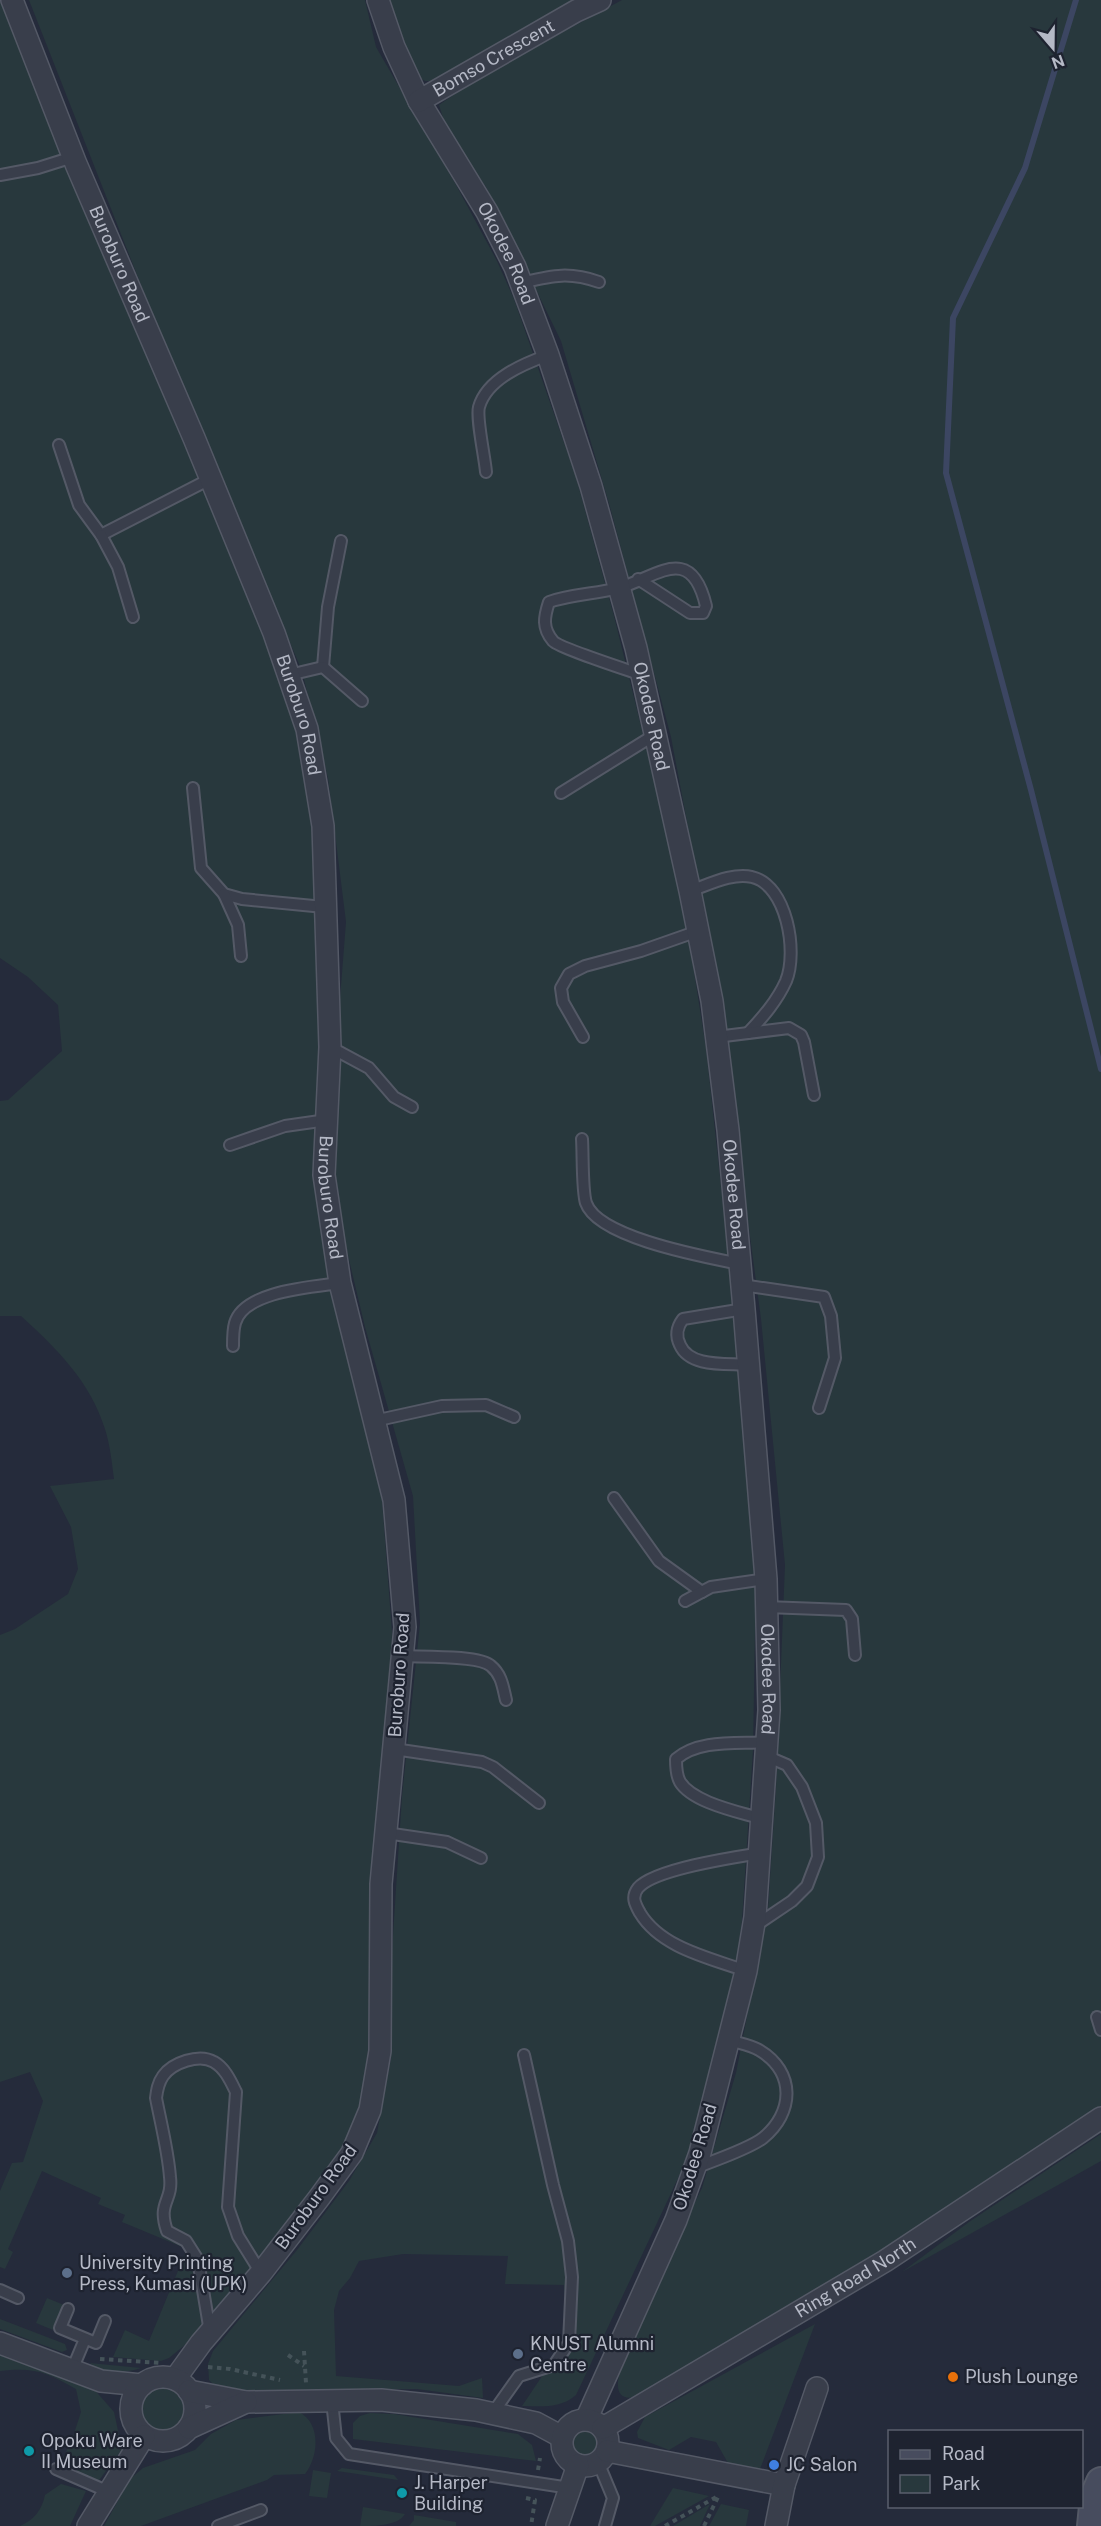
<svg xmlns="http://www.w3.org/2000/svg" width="1101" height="2526" font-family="'Public Sans',sans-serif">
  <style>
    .green { fill: #28383d }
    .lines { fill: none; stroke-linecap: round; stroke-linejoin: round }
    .stream { stroke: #3c4662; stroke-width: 6 }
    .lane-casing { stroke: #545966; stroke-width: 14 }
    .street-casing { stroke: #545966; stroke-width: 24 }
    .secondary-casing { stroke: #545966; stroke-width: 32 }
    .path { stroke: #455359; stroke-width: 4; stroke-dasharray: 4.5 4.5; stroke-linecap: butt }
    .lane { stroke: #393e4b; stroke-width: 10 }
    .street { stroke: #393e4b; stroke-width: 21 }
    .secondary { stroke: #474c5e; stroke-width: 28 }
    .service-dot { fill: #5c6f8a; stroke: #1e2330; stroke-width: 2 }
    .food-dot { fill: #e8710a; stroke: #1e2330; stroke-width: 2 }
    .culture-dot { fill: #0f9aa8; stroke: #1e2330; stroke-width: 2 }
    .shop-dot { fill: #3f7fe0; stroke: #1e2330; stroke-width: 2 }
    .labels { text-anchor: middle; stroke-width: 4.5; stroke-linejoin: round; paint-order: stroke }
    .street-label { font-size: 18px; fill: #b5b9c6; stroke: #1e2330 }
    .poi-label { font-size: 18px; fill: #b5b9c6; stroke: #1e2330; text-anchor: start }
  </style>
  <rect width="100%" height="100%" fill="#252b3b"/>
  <g class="green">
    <path d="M0,0L59,149L275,654L295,719L315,830L322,963L314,1176L329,1282L382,1500L392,1632L391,1689L371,1898L368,2052L357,2124L313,2193L282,2232L262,2253L191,2340L169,2358L161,2361L113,2357L125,2330L149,2341L187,2249L122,2222L125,2215L98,2204L101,2198L42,2171L8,2249L13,2252L5,2269L0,2267V2191L12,2163L23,2162L43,2101L30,2072L0,2082V1635L15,1629L68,1594L78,1569L71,1527L50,1486L114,1479C112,1463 110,1445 105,1429C90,1381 57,1349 21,1316H0V1101L8,1100L62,1051L58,1005L28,977L0,958Z"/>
    <path d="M29,0H365L376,47L455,183L497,261L514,299L576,477L614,616L681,889L706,1048L726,1232L744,1430L756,1569L753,1750L742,1921L733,1988L705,2115L681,2172L576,2395C560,2409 542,2406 522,2406L567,2339L564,2285L505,2284L508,2256L403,2254L359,2261L350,2278L339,2291L334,2310L336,2376L459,2386L482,2378L483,2398L417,2389L220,2391L209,2380L208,2364L213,2351L297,2250L349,2181L377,2133L391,2058L392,1951L402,1796L420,1623L413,1496L365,1327L332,1188L335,1063L346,922L328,778L302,671L174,369Z"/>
    <path d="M388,0H578L435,81H425L415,75Z"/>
    <path d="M622,0H1101V2110L892,2252L642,2395C622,2402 615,2395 619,2375L676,2241L702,2188L736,2073L768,1909L776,1788L785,1565L761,1319L714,965L671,737L610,507L561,341L486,187L449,137L439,105L478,78Z"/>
    <path d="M1101,2134V2161L902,2272L969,2222Z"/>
    <path d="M47,2298L64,2305L53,2330L36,2323Z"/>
    <path d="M0,2319L65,2344L67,2350L62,2352L0,2329Z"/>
    <path d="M815,2324L760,2469L728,2463L716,2442L691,2437L669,2450L638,2438L637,2432L645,2417Z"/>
    <path d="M0,2348L93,2388L114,2412L122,2449L97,2483L60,2464L72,2440L81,2412L76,2389C47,2372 34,2367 0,2371Z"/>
    <path d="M90,2363L141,2368C126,2373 102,2376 90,2363Z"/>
    <circle cx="163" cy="2411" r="27"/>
    <path d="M299,2412C321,2423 319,2456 305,2474L274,2475L267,2480L141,2526H104L130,2479L143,2468L195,2450L211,2434L236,2420Z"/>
    <path d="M370,2413L394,2414L518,2434L532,2445L536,2461L353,2439V2423L360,2416Z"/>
    <circle cx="585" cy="2444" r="20"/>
    <path d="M342,2468L394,2475L398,2480L337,2471Z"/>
    <path d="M313,2470L331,2473L327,2498L309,2496Z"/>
    <path d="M61,2484L86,2491L70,2526H20C34,2520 42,2510 45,2495Z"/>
    <path d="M673,2488L709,2496L655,2526H650Z"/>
    <path d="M710,2504L700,2526H673Z"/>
    <path d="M721,2504L749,2510L746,2526H709Z"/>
    <path d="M363,2507L405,2514C398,2526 375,2526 360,2526Z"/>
    <path d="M414,2515L456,2522V2526H409L414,2520Z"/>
  </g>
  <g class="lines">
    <path class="stream" d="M1076,0L1025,168L953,318L946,473L1031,790L1101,1069"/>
    <g class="lane-casing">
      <g id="lane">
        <path d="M0,175L38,168L73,157"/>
        <path d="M520,283C551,276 568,271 599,282"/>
        <path d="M59,445L79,505L101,535L210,479"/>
        <path d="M486,472C485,458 476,418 479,407C487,379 523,364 548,355"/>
        <path d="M101,535L118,567L133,617"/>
        <path d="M638,579L690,613H703L706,606C691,542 657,577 619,588C596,594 572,594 549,602C544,617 542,628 553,641C559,648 628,670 642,675"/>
        <path d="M323,667L328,607L341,541"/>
        <path d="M289,675L323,667L362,701"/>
        <path d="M193,788L201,868L224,894L242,899L324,907"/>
        <path d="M561,793L656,734"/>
        <path d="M690,891C708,885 733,872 752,877C787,885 798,952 786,981C777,1001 763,1017 748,1033"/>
        <path d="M224,894L238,925L241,956"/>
        <path d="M583,1037L563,1002L561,988L569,974L585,966L641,951L698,931"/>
        <path d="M716,1037L789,1028L801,1035L804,1042L814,1095"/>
        <path d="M330,1047L369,1068L394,1097L412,1107"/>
        <path d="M582,1139C583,1153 582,1191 586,1203C598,1238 706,1257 740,1264"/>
        <path d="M230,1145L285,1126L327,1120"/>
        <path d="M742,1285L824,1297L831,1316L835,1358L819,1408"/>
        <path d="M744,1309L683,1319C677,1327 675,1335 680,1345C690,1368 727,1363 749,1365"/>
        <path d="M233,1346C233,1339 233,1330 235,1323C244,1291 312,1287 340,1283"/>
        <path d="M374,1421L442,1406L486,1405L514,1417"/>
        <path d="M614,1498L659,1561L702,1592"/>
        <path d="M685,1601L711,1587L766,1579"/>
        <path d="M766,1607L846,1610L852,1619L855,1655"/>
        <path d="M403,1656C420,1657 480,1655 491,1666C502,1675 503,1688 506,1700"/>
        <path d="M394,1749L482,1762L493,1767L539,1803"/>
        <path d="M762,1819C740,1812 693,1803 680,1782C676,1775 676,1766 676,1759C699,1739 737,1744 767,1742"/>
        <path d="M386,1833L447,1842L481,1858"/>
        <path d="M755,1926L792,1901L807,1886L818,1857L816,1823L802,1787L787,1765L766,1756"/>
        <path d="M746,1971C710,1958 661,1948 640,1913C635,1904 631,1897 638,1888C654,1869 735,1857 761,1853"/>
        <path d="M1097,2017L1101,2030"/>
        <path d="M695,2168C713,2161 749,2149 763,2138C794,2113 796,2072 759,2050C751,2045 738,2043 729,2040"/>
        <path d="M0,2290L18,2298"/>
        <path d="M68,2309L60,2328L96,2343L105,2321"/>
        <path d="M210,2332L198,2260L186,2241L167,2231C157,2202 173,2202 170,2177C168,2151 161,2124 156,2098C157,2090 158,2083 163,2076C172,2063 199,2053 214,2062C225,2068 231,2082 236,2092L228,2207L238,2236L261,2273"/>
        <path d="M72,2370L85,2339"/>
        <path d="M332,2401L336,2438L349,2454L570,2488"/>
        <path d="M492,2414L519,2376L554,2365L569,2343L572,2277L568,2241L553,2185L524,2055"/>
        <path d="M598,2462L613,2498L605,2526"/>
        <path d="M56,2469L109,2492"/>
        <path d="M218,2526L261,2510"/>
      </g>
    </g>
    <g class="street-casing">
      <g id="street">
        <path id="s1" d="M12,0L76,164L194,438L274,633L307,729L323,826L330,1047L324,1175L340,1283L394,1500L405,1627L381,1884L380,2051L370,2110L352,2153L319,2198L261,2273L201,2343L175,2379"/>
        <path id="s2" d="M378,0L394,47L419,101L487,212L515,267L548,355L591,486L636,648L690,891L712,1001L728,1130L744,1309L766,1579L769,1710L755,1917L746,1971L700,2153L676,2220L586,2420"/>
        <path id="s3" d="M419,101L576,11L600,0"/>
        <path d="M0,2343L101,2381L142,2385"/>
        <circle cx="163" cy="2409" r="32"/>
        <path d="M189,2391L246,2402L381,2400L476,2410L536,2423L562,2437"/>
        <circle cx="585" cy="2443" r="23"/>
        <path d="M189,2428L246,2402"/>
        <path id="s4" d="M603,2428L885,2261L1101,2118"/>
        <path d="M607,2451L784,2485"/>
        <path d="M88,2526L144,2436"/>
        <path d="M557,2526L578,2465"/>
        <path d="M776,2526L784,2485L817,2388"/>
      </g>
    </g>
    <g class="secondary-casing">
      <path id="secondary" d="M1092,2526L1095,2496L1101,2482"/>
    </g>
    <g class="path">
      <path d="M304,2351L306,2383"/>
      <path d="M288,2355L304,2366"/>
      <path d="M100,2359L162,2363"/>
      <path d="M208,2367L230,2369L280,2380"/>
      <path d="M538,2470L540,2458"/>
      <path d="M526,2498L535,2500L531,2526"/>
      <path d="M665,2526L718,2496"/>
      <path d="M704,2526L718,2497"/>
    </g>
    <use href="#lane" class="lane"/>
    <use href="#street" class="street"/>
    <use href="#secondary" class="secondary"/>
  </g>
  <g class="service-dot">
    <circle cx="67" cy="2273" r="6"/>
    <circle cx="518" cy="2354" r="6"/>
  </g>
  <circle class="food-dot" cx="953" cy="2377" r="6"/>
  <g class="culture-dot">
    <circle cx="29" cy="2451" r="6"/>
    <circle cx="402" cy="2493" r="6"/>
  </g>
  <circle class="shop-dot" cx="774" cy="2465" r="6"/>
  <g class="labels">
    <g class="street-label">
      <text dy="6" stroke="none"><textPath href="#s3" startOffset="86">Bomso Crescent</textPath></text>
      <text dy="6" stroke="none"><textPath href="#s2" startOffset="285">Okodee Road</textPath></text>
      <text dy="6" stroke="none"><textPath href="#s1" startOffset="285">Buroburo Road</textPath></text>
      <text dy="6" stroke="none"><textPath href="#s1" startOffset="771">Buroburo Road</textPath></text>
      <text dy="6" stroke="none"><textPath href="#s2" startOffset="771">Okodee Road</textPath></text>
      <text dy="6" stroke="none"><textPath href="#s2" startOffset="1257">Okodee Road</textPath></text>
      <text dy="6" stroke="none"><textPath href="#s1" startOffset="1257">Buroburo Road</textPath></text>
      <text transform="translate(399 1675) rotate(-86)" y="6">Buroburo Road</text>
      <text dy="6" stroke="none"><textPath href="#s2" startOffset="1743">Okodee Road</textPath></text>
      <text transform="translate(695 2157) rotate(-73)" y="6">Okodee Road</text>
      <text transform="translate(316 2197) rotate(-54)" y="6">Buroburo Road</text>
      <text dy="6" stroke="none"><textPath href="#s4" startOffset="294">Ring Road North</textPath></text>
    </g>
    <g class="poi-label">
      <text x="79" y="2269">University Printing<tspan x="79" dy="21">Press, Kumasi (UPK)</tspan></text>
      <text x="530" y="2350">KNUST Alumni<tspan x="530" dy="21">Centre</tspan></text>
      <text x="965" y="2383">Plush Lounge</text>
      <text x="41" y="2447">Opoku Ware<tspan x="41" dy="21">II Museum</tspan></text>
      <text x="786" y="2471">JC Salon</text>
      <text x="414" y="2489">J. Harper<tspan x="414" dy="21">Building</tspan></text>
    </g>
  </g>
  <rect x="888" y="2430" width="195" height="78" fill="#1e2330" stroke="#5a5f6c" stroke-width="1.5"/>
  <rect x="900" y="2450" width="30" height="9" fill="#474c5e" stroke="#5a5f6c" stroke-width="1.5"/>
  <text x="942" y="2460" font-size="18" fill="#b5b9c6">Road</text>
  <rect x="900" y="2475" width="30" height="18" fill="#28383d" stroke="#5a5f6c" stroke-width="1.5"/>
  <text x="942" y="2490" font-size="18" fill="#b5b9c6">Park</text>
  <g transform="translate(1053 48) rotate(160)" stroke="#1e2330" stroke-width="4.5" paint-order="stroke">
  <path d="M0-4.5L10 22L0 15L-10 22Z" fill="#b5b9c6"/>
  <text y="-9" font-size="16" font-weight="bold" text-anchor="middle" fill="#b5b9c6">N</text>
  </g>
</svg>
